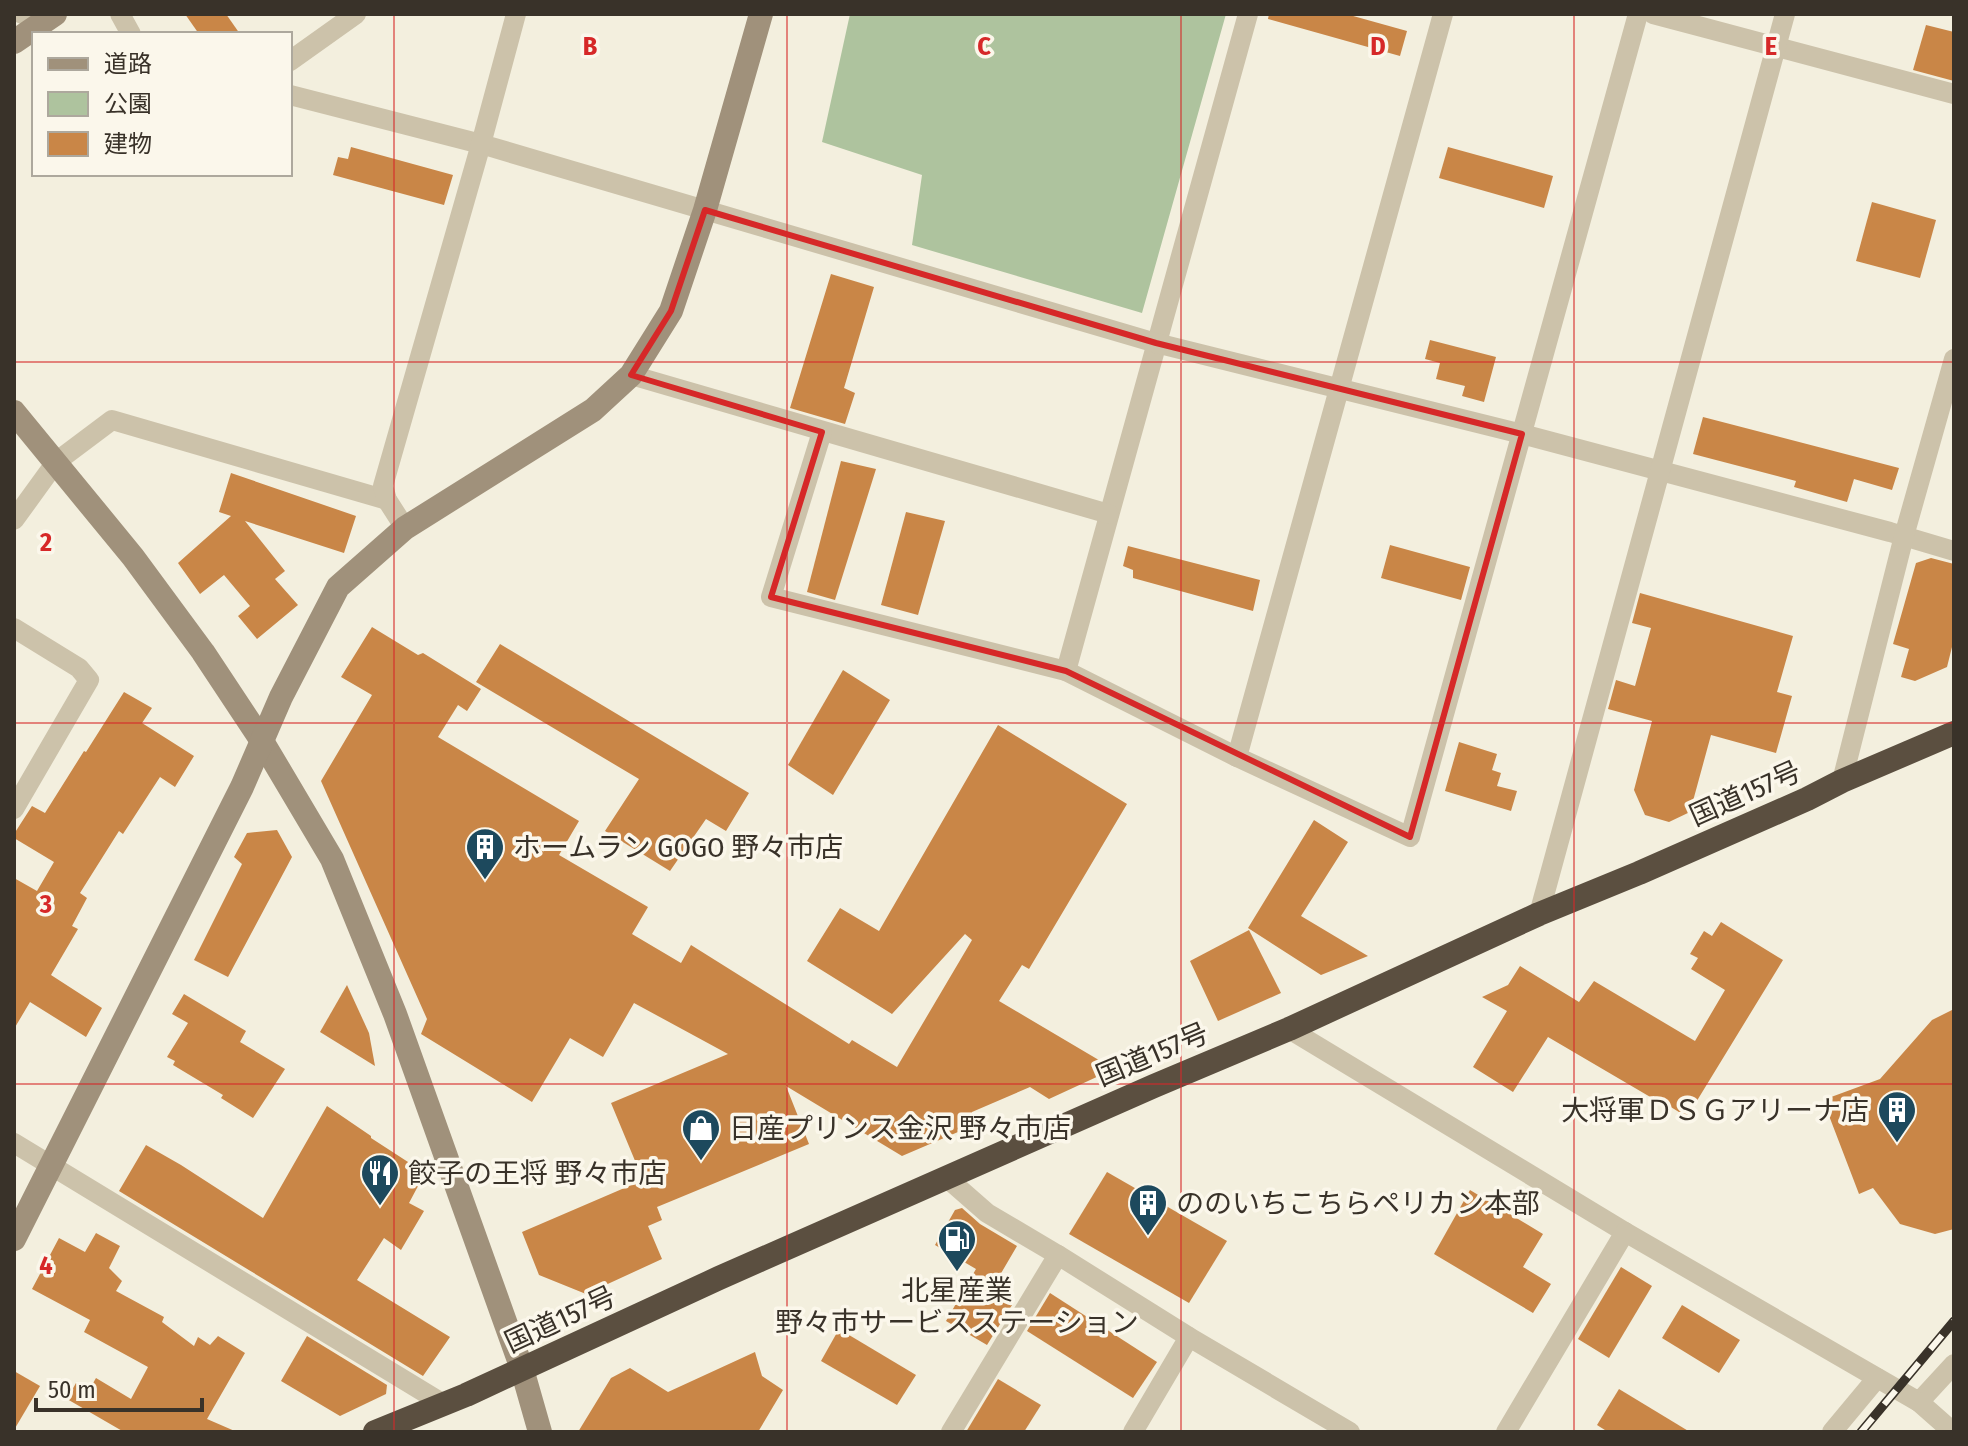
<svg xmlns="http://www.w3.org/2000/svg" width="1968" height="1446" font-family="'Fira Sans Condensed','Noto Sans JP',sans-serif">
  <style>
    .green { fill: #aec39e }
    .building { fill: #c98647 }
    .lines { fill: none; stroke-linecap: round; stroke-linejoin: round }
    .street { stroke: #ccc2aa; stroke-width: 20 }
    .secondary { stroke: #a0917b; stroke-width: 24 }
    .highway { stroke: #5b4f40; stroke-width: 24 }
    .rail-casing { stroke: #393229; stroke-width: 9 }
    .rail { stroke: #fbf7eb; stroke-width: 6; stroke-dasharray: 18; stroke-linecap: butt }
    .marked { fill: none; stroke: #d62828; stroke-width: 6; stroke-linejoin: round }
    .grid { fill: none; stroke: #d62828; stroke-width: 2; stroke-opacity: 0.55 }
    .labels { text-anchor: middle; stroke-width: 7; stroke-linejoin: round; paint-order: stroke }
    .street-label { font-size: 28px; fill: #393229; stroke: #fbf7eb }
    .poi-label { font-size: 28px; fill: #393229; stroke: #fbf7eb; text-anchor: start }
    .grid-label { font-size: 26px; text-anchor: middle; font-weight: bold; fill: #d62828; stroke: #fbf7eb; stroke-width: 7; stroke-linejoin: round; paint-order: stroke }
  </style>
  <rect width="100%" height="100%" fill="#f3efde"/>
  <path class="green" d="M850,14H1226L1142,313L912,245L922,175L822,142Z"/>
  <g class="building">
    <path d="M185,14H226L240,34H199Z"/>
    <path d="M1269,14H1346L1407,31L1400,56L1268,19Z"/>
    <path d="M1926,25L1954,32V81L1913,70Z"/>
    <path d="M351,147L453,175L444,205L333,175L338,157L348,159Z"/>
    <path d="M1448,147L1553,176L1544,208L1439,178Z"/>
    <path d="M1872,202L1936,220L1920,278L1856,261Z"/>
    <path d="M831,274L874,287L844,388L855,393L845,424L790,408Z"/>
    <path d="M1430,340L1496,357L1484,402L1462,396L1465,386L1436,379L1440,363L1425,359Z"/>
    <path d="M1703,417L1899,468L1892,490L1854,479L1847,502L1794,487L1796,481L1693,454Z"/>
    <path d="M841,461L876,469L835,600L807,592Z"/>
    <path d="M231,473L356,516L344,553L245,521L285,571L275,579L298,605L257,639L238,616L250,606L224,575L200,594L178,563L231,516L219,512Z"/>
    <path d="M906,512L945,521L918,615L881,605Z"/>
    <path d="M1390,545L1470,567L1461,600L1381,578Z"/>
    <path d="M1128,546L1260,580L1253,611L1133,578V570L1123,566Z"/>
    <path d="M1931,558L1954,564V639L1947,667L1915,681L1901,677L1909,649L1893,644L1916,563Z"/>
    <path d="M1640,593L1793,636L1777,692L1792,696L1776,753L1711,735L1690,812L1669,822L1645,815L1634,790L1652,721L1608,709L1616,680L1635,686L1651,628L1632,623Z"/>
    <path d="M372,627L418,655L423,653L481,689L467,711L458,705L438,737L579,821L559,855L648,907L632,934L681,963L691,945L849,1044L852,1040L897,1067L972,940L965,934L892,1014L807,961L840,908L879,931L998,725L1127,804L1029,969L1022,965L999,1001L1114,1069L1049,1099L1030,1087L972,1112V1126L902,1156L786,1086L809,1144L657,1207L662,1220L648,1226L662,1259L586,1294L539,1275L522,1232L643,1180L611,1103L728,1054L634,1003L603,1057L570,1038L532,1102L421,1034L427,1019L321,781L372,695L341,677Z"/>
    <path d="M500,644L749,793L726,831L706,819L670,871L605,831L639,779L476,682Z"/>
    <path d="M843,670L890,700L833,795L788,765Z"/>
    <path d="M124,692L152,708L142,723L194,756L175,787L160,777L123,834L119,831L80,893L87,898L72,926L78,929L51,975L102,1008L86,1037L30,1002L14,1029V878L37,891L54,862L14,838V834L32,806L45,813L84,751L86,752Z"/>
    <path d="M1459,742L1497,754L1492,770L1501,773L1497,786L1517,791L1511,811L1445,791Z"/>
    <path d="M1314,820L1348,842L1301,916L1368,956L1321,975L1248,928Z"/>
    <path d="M277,830L292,857L228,977L194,960L242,864L234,857L247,833Z"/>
    <path d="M1721,922L1783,960L1687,1117L1653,1096L1652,1098L1548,1037L1513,1092L1473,1067L1507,1011L1482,997L1508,985L1520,966L1579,1002L1594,981L1695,1041L1725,990L1691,969L1698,958L1690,954L1704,931L1712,936Z"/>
    <path d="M1249,930L1281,993L1218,1021L1190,961Z"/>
    <path d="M347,985L369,1033L375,1066L320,1032Z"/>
    <path d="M184,994L246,1031L240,1042L285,1069L253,1118L221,1098L223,1095L173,1065L175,1061L167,1057L188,1023L172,1014Z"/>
    <path d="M1954,1009V1229L1935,1234L1900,1224L1873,1188L1859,1194L1823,1100L1880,1079L1932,1020Z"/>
    <path d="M327,1106L371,1136V1138L425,1173L409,1203L424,1211L401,1250L384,1238L357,1280L450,1337L423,1376L119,1191L146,1145L181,1165L263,1218Z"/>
    <path d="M1107,1172L1227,1241L1189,1303L1069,1234Z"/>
    <path d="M1470,1190L1543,1234L1523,1267L1551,1284L1533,1313L1434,1254Z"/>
    <path d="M962,1208L980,1224L1017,1246L993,1287L1006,1295L1012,1305L987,1345L946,1321L976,1269L935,1245L955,1210Z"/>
    <path d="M96,1233L120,1246L109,1268L122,1281L116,1291L164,1317L162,1322L194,1346L198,1337L210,1345L218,1336L245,1353L207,1419L237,1432H124L67,1399L76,1383L89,1390L96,1378L131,1399L148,1367L84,1332L90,1320L32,1289L59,1238L85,1252Z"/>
    <path d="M1621,1267L1652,1286L1609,1358L1578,1339Z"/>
    <path d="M1050,1293L1157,1362L1133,1398L1027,1331Z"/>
    <path d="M1682,1305L1740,1340L1719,1373L1662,1338Z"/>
    <path d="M839,1329L916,1375L897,1405L821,1361Z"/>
    <path d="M307,1336L387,1385L386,1394L340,1416L281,1381Z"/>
    <path d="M755,1352L762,1376L783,1390L758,1432H578L611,1378L630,1368L668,1392Z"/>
    <path d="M14,1371L40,1386L14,1430Z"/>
    <path d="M998,1379L1041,1405L1024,1432H966Z"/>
    <path d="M1619,1389L1690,1432H1608L1597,1425Z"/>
  </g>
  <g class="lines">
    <g class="street">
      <path d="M22,14L46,21"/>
      <path d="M120,14L131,34"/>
      <path d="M1248,14L1066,671L1237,757L1410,837L1638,14"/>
      <path d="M1653,14L1954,94"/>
      <path d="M290,61L356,14"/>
      <path d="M290,95L481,144L1156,343L1522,434L1890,532L1954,551"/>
      <path d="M631,375L1109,514"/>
      <path d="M822,432L771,597L1066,671"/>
      <path d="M14,520L56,462L112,420L387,500"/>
      <path d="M405,528L387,500L383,486L481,144L516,14"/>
      <path d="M14,628L79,668L89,680L14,809"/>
      <path d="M1237,757L1443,14"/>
      <path d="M1842,781L1904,536L1954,359"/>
      <path d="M1539,914L1785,14"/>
      <path d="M1289,1029L1625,1232L1919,1402L1954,1364"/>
      <path d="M14,1143L442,1403"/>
      <path d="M947,1178L987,1213L1058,1255"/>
      <path d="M1919,1402L1953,1432"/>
      <path d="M951,1432L1058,1255L1189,1337L1350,1432"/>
      <path d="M1133,1432L1189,1337"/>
      <path d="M1506,1432L1625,1232"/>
      <path d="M1832,1432L1877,1378"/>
    </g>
    <g class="secondary">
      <path d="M14,42L55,14"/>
      <path d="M14,412L133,557L203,652L262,741L332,859L395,1014L522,1369L540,1432"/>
      <path d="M14,1239L242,787L281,697L338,587L405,528L593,410L631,375L671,311L705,210L761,14"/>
    </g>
    <path class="highway" d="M375,1432L466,1395L719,1278L1154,1086L1289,1029L1539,914L1639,873L1807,799L1842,781L1954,733"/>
    <g class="rail-casing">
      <path id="rail" d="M1861,1432L1954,1321"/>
    </g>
    <use href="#rail" class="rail"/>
  </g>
  <path class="marked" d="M705,210L1156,343L1522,434L1410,837L1066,671L771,597L822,432L631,375L671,311Z"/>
  <path class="grid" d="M394,14V1432M787,14V1432M1181,14V1432M1574,14V1432M14,362H1954M14,723H1954M14,1084H1954"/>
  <defs>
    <g id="building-pin" transform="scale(2)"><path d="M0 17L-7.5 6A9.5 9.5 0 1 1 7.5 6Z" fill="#1d495d" stroke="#fbf7eb"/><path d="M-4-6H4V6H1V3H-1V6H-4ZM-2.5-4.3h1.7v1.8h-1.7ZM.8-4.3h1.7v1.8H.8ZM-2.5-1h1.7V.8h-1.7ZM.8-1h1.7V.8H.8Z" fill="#fff"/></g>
    <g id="shop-pin" transform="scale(2)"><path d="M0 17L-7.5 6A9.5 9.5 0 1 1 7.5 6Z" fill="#1d495d" stroke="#fbf7eb"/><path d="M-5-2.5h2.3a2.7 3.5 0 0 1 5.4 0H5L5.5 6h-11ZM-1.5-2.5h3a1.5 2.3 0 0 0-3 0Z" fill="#fff"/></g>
    <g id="restaurant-pin" transform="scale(2)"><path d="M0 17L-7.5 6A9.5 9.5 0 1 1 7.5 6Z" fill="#1d495d" stroke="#fbf7eb"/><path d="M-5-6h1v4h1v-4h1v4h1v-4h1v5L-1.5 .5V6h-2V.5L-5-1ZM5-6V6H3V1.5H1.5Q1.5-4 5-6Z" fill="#fff"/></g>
    <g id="fuel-pin" transform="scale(2)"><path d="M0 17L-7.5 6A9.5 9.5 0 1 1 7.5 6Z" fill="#1d495d" stroke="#fbf7eb"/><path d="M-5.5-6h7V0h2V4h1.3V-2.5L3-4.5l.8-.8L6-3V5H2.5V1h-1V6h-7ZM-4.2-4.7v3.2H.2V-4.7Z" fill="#fff"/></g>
  </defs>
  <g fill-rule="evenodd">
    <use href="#building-pin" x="485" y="847"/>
    <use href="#building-pin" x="1897" y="1110"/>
    <use href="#shop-pin" x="701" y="1128"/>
    <use href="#restaurant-pin" x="380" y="1173"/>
    <use href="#building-pin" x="1148" y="1203"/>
    <use href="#fuel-pin" x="957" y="1239"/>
  </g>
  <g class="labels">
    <g class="street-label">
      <text transform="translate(1745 793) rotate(-24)" y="10">国道157号</text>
      <text transform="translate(1152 1054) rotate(-23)" y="10">国道157号</text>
      <text transform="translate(560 1319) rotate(-25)" y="10">国道157号</text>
    </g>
    <g class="poi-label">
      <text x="513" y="857">ホームラン GOGO 野々市店</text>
      <text x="1869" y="1120" text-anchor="end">大将軍ＤＳＧアリーナ店</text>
      <text x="729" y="1138">日産プリンス金沢 野々市店</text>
      <text x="408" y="1183">餃子の王将 野々市店</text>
      <text x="1176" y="1213">ののいちこちらペリカン本部</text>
      <text x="957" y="1300" text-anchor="middle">北星産業<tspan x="957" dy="32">野々市サービスステーション</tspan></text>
    </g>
  </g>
  <g class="grid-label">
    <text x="590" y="55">B</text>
    <text x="984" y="55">C</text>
    <text x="1378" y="55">D</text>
    <text x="1771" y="55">E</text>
    <text x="46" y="551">2</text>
    <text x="46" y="913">3</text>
    <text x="46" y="1274">4</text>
  </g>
  <rect width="1968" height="1446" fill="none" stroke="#393229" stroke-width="32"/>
  <rect x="32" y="32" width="260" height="144" fill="#fbf7eb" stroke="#ada89d" stroke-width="2"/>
  <rect x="48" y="58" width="40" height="12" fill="#a0917b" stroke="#ada89d" stroke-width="2"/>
  <text x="104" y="72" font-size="24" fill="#393229">道路</text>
  <rect x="48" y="92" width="40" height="24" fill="#aec39e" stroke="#ada89d" stroke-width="2"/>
  <text x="104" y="112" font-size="24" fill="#393229">公園</text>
  <rect x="48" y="132" width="40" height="24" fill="#c98647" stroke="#ada89d" stroke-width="2"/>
  <text x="104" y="152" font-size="24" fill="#393229">建物</text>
  <path d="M36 1398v12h166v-12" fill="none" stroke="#393229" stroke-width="4"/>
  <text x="48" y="1398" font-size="24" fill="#393229" stroke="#fbf7eb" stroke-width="6" paint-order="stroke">50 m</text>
</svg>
